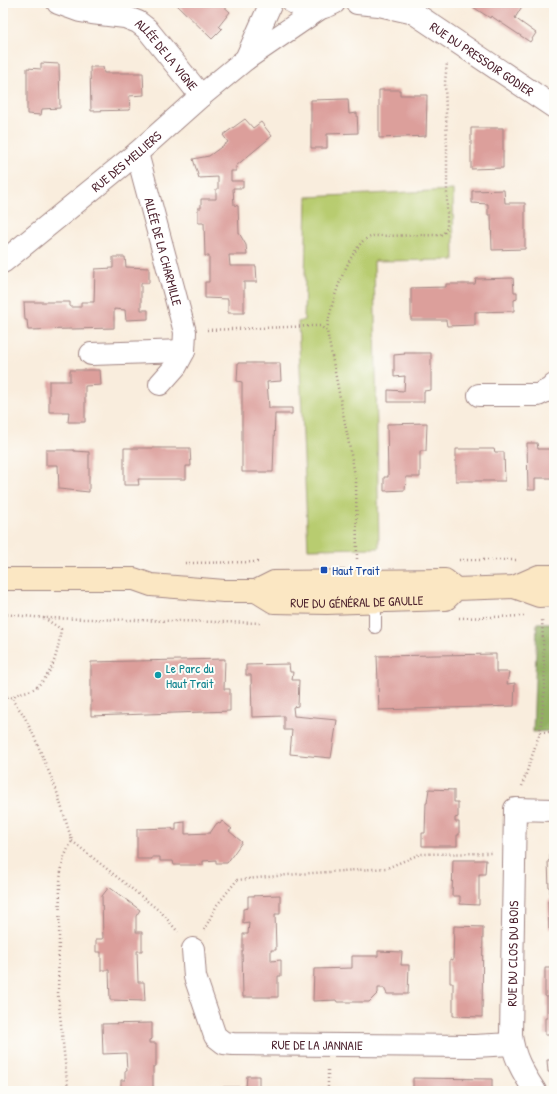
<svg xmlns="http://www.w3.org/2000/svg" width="557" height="1094" font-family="'Patrick Hand',sans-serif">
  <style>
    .green { fill: #b8cc6f; stroke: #81764d }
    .forest { fill: #92b062; stroke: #6e6846 }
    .building { fill: #dc9f9b }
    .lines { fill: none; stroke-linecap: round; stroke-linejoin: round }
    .lane-casing { stroke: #a28684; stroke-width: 14 }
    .street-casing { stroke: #a28684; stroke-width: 24 }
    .secondary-casing { stroke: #a28684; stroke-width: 24 }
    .path { stroke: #a28684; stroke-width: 2.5; stroke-dasharray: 1 3; stroke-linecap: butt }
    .lane { stroke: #fff; stroke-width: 12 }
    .street { stroke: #fff; stroke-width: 22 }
    .secondary { stroke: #fbe7c3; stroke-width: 22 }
    .transit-dot { fill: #1a4fb4; stroke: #fdfcf7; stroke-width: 1.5 }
    .culture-dot { fill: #0f9aa8; stroke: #fdfcf7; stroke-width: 1.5 }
    .labels { text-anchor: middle; stroke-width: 4; stroke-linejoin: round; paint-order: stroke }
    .street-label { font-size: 13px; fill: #4a1f2b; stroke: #fdfcf7 }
    .transit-label { font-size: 13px; fill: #164399; stroke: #fdfcf7; text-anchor: start }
    .culture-label { font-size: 13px; fill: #0d838f; stroke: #fdfcf7; text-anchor: start }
  </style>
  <rect width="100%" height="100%" fill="#fdfcf7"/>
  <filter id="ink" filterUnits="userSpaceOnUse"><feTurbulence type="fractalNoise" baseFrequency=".025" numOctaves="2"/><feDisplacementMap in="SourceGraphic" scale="8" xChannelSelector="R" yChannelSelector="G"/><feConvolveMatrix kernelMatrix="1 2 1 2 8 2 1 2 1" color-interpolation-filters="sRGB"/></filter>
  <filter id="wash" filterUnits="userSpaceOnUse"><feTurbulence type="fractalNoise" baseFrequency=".012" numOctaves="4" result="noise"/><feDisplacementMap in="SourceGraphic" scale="16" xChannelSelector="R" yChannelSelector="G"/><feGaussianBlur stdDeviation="0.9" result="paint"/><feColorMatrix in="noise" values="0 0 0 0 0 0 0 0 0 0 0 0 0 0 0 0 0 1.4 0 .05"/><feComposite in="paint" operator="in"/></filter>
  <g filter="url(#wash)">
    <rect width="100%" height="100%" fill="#f9eddd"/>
    <path class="green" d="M453,190L454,260L374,261L379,548L308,549L298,322L304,320L307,197Z"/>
    <path class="forest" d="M537,623H554V731L533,732Z"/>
    <g id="blocks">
      <g class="building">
        <path d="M175,3H220L230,12L219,26L222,29L212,39Z"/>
        <path d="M475,3H524L515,18L536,33L530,42L491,16L490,18L473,7Z"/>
        <path d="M41,63L59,64L60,108L42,109L41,115L27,114V68L41,69Z"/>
        <path d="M90,67H103L104,73H143L144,95L129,96L130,110L91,111Z"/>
        <path d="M379,90H400V95H427L426,136L379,138Z"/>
        <path d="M348,99L349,114L357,113L358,133L327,134V148H311V100Z"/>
        <path d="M245,119L253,128L261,122L272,136L236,166V171H231V181H243V188H233L234,205L238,206L239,233L246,245L247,255H229L230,266H256L257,282H244V313H228V299L205,298V282H209V256H205L204,223H198V208H201V199H216V189H218V177L199,178L193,159L209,156L228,142L223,135Z"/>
        <path d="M471,128H503V168L471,169Z"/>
        <path d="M504,190L505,203H525V249L492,250L491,215H488V204L472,203V191Z"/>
        <path d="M113,257H125L126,267L149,268V283H141V310H148V319L126,320L125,310L114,309V328L28,330L27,320H25L24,302H70V307H81V302H94L95,269L113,268Z"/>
        <path d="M513,278L514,292H517V299L514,300V311L475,312V325L447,326L446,320H411V288L446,287V284H475L476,279Z"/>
        <path d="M404,353H431V390L424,391V402H388V390L404,391L405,376L394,377V355L405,354Z"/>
        <path d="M238,363H280L281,381L267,382L269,408H292V414H275L273,472H242V382L237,381Z"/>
        <path d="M70,370H100L101,385L85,386V422H68L69,412H49V381H70Z"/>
        <path d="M3,401H4L5,420L3,422Z"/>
        <path d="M427,423L426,451H420V477H406L405,490L384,491V477H388L387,424Z"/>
        <path d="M527,443H537L538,449H554V478H535V490H528Z"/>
        <path d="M124,448H190L191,466H186V479H138L139,485H124Z"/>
        <path d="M456,449H494L495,452H504L505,481H456Z"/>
        <path d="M46,450H74V451L89,452V492L59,489L58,465H46Z"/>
        <path d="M496,654V672H509L507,684L515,683L514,706L379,710L377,656Z"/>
        <path d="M225,659L224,689H230V711L91,716V662Z"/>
        <path d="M289,664L290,672H293L292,680H299L298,706L293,707L294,716L337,720L331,758L290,754L292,730H284V716L252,717L251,675H246V665Z"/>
        <path d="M429,789L454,790V802H458V817L455,818V822H459V835H457V846H422V833H425L426,803H427Z"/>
        <path d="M222,821L232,829L229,831L242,842L227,863H216V860L203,861V865H174L173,861H160V857H152V859H137V829L172,828L173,830H176V823L185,822V834L210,833L217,823L220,824Z"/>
        <path d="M550,840H554V929H549L548,901L550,900V888H549L548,861L550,860Z"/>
        <path d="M453,860H486L485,874H479V905L460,904V896H452Z"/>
        <path d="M109,887L140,910L136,916V932H142V951H137L138,982H144L145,1001L110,1000L109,970H101V952H96V939H103L102,896Z"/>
        <path d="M280,895V914H275L276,950H271V961L281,960V976H278V997H243L242,951H243V934H248L249,922L243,923V909L248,908V896Z"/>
        <path d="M454,926L483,927L482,1017L453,1016V983H450V959L453,960Z"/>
        <path d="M378,951L402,952L401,965H409L408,994H387L384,988H378V993L369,1002H337L336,1000L313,1001L314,969L352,968V956H378Z"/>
        <path d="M545,968H554V1035H545V1018H547V997L545,996Z"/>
        <path d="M152,1023V1039L149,1040V1043H156V1066L153,1067V1091H121V1080H125V1071H127L126,1053L103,1054L102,1024Z"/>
        <path d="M547,1060H554V1072H548Z"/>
        <path d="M247,1076H259V1091H223V1087H246Z"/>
        <path d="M413,1078L492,1079V1091H413Z"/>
      </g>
    </g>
  </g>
  <g filter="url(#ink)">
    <use href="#blocks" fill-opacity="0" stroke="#a28684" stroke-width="1"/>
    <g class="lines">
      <g class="lane-casing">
        <path id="lane" d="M375,596V627"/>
      </g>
      <g class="street-casing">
        <g id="street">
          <path id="s1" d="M58,3L80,11L92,13L125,17L138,22L147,29L201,96"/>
          <path d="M294,3C308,10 321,10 334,3"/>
          <path d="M357,3L379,5L410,12"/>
          <path id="s2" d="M399,3L554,107"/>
          <path d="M246,59L271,3"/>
          <path id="s3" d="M137,153L185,332L184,351L176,366L160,384"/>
          <path id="s4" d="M3,262L137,153L201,96L246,59L319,9"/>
          <path d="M91,354L184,351"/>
          <path d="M479,395H538L550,389L554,385"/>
          <path id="s5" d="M193,949L195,977L215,1036L224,1043L233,1044L474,1046L512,1044"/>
          <path id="s6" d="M535,1091C523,1073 513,1056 511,1034L515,809L554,810"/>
        </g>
      </g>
      <g class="secondary-casing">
        <g id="secondary">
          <path d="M3,579H134L151,585L224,591H256L274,582L445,580L456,589"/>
          <path d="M514,587L539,596L554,595"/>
          <path id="s7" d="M256,591L274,602L327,603L446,599L456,589L514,587L539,576H554"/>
        </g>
      </g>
      <g class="path">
        <path d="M3,3H19"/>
        <path d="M207,330L313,326H320L327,331"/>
        <path d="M357,559L356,480L327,331C330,304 344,263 362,242C364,239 369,238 372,236L440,235L444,233L447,228V147L445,82L447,63"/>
        <path d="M459,560H516"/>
        <path d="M185,563L260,562"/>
        <path d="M3,614L44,618L262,623"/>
        <path d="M44,618L61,629C58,650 54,674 35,688C29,692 21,692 15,695L13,701L23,714L34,736L56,789L72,841C64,855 61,866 60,882L58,995L68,1091"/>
        <path d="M459,618L524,616"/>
        <path d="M3,696L13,698"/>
        <path d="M540,732H554"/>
        <path d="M522,786L540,732L545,688L542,618"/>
        <path d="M72,841L162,913L178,932"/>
        <path d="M204,930L217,905L237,880L298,874L387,868L420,854L492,853"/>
        <path d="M328,1091V1068"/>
      </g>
      <use href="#lane" class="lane"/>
      <use href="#street" class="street"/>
      <use href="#secondary" class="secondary"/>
    </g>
  </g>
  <rect class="transit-dot" x="320" y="566" width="8" height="8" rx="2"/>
  <circle class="culture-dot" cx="158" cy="675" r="4"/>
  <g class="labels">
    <g class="street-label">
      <text dy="5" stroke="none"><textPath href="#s1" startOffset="126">ALLÉE DE LA VIGNE</textPath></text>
      <text dy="5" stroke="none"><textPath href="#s2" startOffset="100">RUE DU PRESSOIR GODIER</textPath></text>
      <text dy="5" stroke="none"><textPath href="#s4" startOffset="159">RUE DES MELLIERS</textPath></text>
      <text dy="5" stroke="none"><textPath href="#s3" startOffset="102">ALLÉE DE LA CHARMILLE</textPath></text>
      <text dy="5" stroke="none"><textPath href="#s7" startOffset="104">RUE DU GÉNÉRAL DE GAULLE</textPath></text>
      <text dy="5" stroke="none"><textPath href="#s6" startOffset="143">RUE DU CLOS DU BOIS</textPath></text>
      <text dy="5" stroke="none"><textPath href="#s5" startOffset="195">RUE DE LA JANNAIE</textPath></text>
    </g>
    <g class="transit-label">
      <text x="332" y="575">Haut Trait</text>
    </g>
    <g class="culture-label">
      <text x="166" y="673">Le Parc du<tspan x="166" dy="15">Haut Trait</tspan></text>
    </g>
  </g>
  <rect width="557" height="1094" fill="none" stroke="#fdfcf7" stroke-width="16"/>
</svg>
